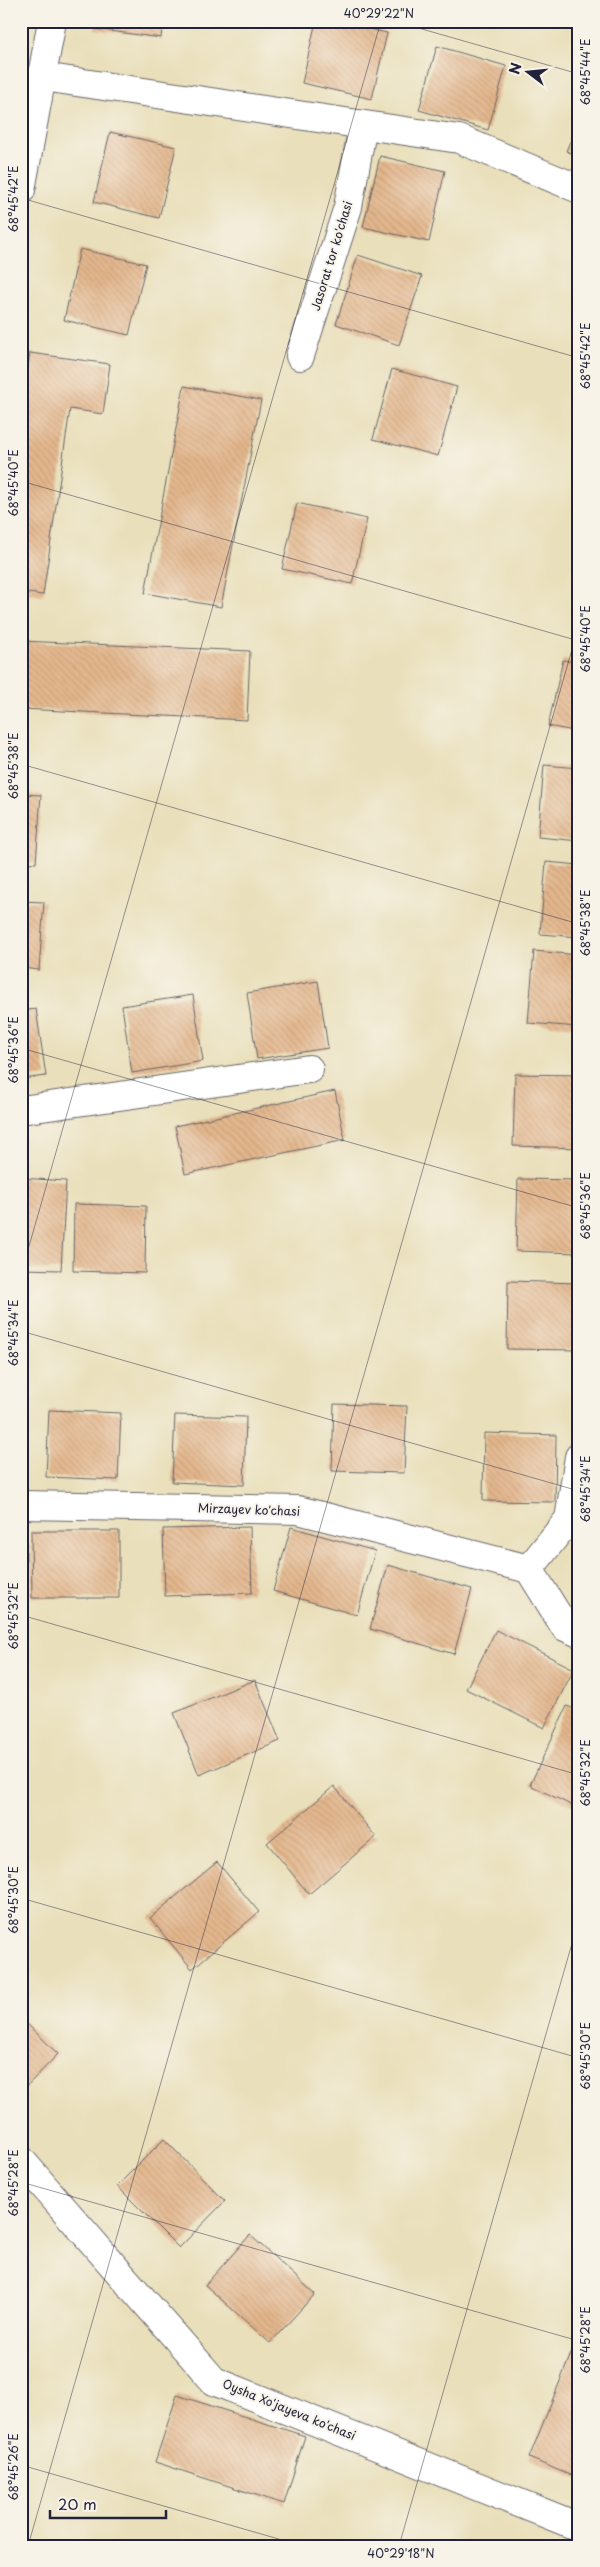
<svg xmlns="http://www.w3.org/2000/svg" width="600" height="2567" font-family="'Playpen Sans',sans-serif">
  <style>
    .building { fill: url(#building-back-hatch) }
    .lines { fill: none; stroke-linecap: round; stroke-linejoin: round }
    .street-casing { stroke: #686467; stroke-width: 30 }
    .street { stroke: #fff; stroke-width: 28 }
    .ticks { fill: none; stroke: #22223b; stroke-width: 1; stroke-opacity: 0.45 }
    .labels { text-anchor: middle; stroke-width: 4; stroke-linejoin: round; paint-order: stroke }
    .street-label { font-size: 12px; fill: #22223b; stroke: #f7f3e8 }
    .neatline { fill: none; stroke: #22223b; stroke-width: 2 }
    .ticks-label { font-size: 12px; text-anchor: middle; fill: #22223b }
  </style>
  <defs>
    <pattern id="building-back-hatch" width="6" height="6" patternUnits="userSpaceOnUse" patternTransform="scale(1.25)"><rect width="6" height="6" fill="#e4b78d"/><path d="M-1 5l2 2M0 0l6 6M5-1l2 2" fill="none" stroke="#c39d7b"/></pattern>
  </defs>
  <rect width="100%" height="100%" fill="#f7f3e8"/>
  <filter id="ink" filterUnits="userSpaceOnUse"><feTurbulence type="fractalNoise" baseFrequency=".02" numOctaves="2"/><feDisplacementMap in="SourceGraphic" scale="10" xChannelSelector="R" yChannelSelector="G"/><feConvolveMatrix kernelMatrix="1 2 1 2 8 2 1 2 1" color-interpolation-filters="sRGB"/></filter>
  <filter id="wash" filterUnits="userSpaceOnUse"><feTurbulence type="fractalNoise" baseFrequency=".0096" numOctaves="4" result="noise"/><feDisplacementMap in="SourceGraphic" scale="20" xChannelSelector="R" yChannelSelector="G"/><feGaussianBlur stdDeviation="1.12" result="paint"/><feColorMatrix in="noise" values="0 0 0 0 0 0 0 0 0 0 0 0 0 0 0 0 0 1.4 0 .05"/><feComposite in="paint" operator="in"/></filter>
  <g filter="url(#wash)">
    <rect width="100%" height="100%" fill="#e9dfba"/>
    <g id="blocks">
      <g class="building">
        <path d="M96,21H163L161,38L95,29Z"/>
        <path d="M316,21H334L387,33L372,99L302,83Z"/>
        <path d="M437,46L506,66L488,130L419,110Z"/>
        <path d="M579,120V156L566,151Z"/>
        <path d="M110,132L176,147L159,218L94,202Z"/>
        <path d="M380,156L445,171L429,242L363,227Z"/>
        <path d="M80,249L146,264L129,335L64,320Z"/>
        <path d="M358,255L422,276L399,345L336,324Z"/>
        <path d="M30,353L110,364L103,414L70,409L43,595L21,592V411Z"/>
        <path d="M392,369L457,387L438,456L373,439Z"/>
        <path d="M184,386L261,400L221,607L145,593Z"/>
        <path d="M297,503L367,519L352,584L282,569Z"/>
        <path d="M21,641L250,651L247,720L21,709Z"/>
        <path d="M563,660L579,663V732L548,726Z"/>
        <path d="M544,765L579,768V841L538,837Z"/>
        <path d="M21,794L41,795L36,863L21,862Z"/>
        <path d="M546,862L579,865V937L540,934Z"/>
        <path d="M21,901L44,902L39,970L21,968Z"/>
        <path d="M534,951L579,955V1027L528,1023Z"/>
        <path d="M318,981L328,1048L257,1059L247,993Z"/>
        <path d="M193,995L203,1061L132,1073L122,1006Z"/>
        <path d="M36,1009L46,1076L21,1079V1011Z"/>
        <path d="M515,1074L579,1075V1148L513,1146Z"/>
        <path d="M335,1091L345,1140L185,1174L175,1126Z"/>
        <path d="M21,1178L66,1181L61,1270L21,1269Z"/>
        <path d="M518,1179L579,1180V1253L516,1251Z"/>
        <path d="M74,1204L146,1206L145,1273L73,1271Z"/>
        <path d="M508,1281L579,1283V1350L507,1349Z"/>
        <path d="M334,1404L407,1406L404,1473L332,1471Z"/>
        <path d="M49,1410L121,1413L118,1480L46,1477Z"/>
        <path d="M175,1415L246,1417L244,1485L172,1482Z"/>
        <path d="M484,1433L556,1435L555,1502L483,1501Z"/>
        <path d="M250,1527L252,1593L165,1596L163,1529Z"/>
        <path d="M291,1527L375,1551L357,1615L273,1591Z"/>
        <path d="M31,1531H119V1598H32Z"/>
        <rect x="21" y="1538" width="5" height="67"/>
        <path d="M388,1565L472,1589L454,1654L370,1629Z"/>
        <path d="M496,1630L574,1669L544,1728L466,1689Z"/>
        <path d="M255,1680L280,1741L199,1775L174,1713Z"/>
        <path d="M567,1706L579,1711V1809L530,1785Z"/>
        <path d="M334,1786L376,1837L309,1894L267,1843Z"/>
        <path d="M217,1862L259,1912L192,1969L150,1918Z"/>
        <path d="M21,2018L58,2054L21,2092Z"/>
        <path d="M164,2139L225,2201L179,2248L117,2186Z"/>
        <path d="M250,2235L315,2294L270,2343L205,2285Z"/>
        <path d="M579,2334V2479L529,2458Z"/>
        <path d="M177,2395L305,2436L284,2504L155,2462Z"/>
      </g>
    </g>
  </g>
  <g filter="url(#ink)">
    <use href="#blocks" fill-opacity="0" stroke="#686467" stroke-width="1"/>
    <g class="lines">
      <g class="street-casing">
        <g id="street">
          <path d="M43,77L459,139L579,189"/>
          <path d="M21,190L52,21"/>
          <path d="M300,356L348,207L363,125"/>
          <path d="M21,1110L309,1069"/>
          <path d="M21,1505L298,1510L529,1569"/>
          <path d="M529,1569L569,1519L579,1457"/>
          <path d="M529,1569L565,1627L579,1633"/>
          <path d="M21,2160L214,2381L579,2527"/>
        </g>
      </g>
      <use href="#street" class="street"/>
    </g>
  </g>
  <path class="ticks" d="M394,21L579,74M21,198L579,358M21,481L579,641M21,764L579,924M21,1048L579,1208M21,1274L381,21M21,1331L579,1491M21,1615L579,1775M21,1898L579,2058M21,2182L579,2341M21,2465L303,2546M28,2546L579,625M399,2546L579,1919"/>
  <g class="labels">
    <g class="street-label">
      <text transform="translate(332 256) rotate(-73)" y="4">Jasorat tor ko'chasi</text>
      <text transform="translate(249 1510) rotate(2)" y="4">Mirzayev ko'chasi</text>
      <text transform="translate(289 2410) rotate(22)" y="4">Oysha Xo'jayeva ko'chasi</text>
    </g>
  </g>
  <rect width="600" height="2567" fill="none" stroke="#f7f3e8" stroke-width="55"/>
  <g transform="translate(528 72) rotate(286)" stroke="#f7f3e8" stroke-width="4" paint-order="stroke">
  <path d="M0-4L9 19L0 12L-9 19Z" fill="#22223b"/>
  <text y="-8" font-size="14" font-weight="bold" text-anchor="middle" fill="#22223b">N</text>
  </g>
  <path d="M50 2510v8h116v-8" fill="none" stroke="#22223b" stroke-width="2.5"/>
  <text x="58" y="2510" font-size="15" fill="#22223b" stroke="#f7f3e8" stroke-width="4" paint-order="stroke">20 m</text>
  <rect x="28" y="28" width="544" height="2512" class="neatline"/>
  <g class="ticks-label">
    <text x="379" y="18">40°29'22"N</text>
    <text transform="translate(586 72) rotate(-90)" y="4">68°45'44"E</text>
    <text transform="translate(14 199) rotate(-90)" y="4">68°45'42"E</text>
    <text transform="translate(586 356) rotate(-90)" y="4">68°45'42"E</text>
    <text transform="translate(14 483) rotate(-90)" y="4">68°45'40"E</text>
    <text transform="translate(586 639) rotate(-90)" y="4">68°45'40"E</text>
    <text transform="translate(14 766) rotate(-90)" y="4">68°45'38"E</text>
    <text transform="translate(586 923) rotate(-90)" y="4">68°45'38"E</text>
    <text transform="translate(14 1050) rotate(-90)" y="4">68°45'36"E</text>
    <text transform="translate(586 1206) rotate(-90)" y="4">68°45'36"E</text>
    <text transform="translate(14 1333) rotate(-90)" y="4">68°45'34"E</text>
    <text transform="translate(586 1489) rotate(-90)" y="4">68°45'34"E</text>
    <text transform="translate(14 1616) rotate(-90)" y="4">68°45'32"E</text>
    <text transform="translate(586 1773) rotate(-90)" y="4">68°45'32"E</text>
    <text transform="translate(14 1900) rotate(-90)" y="4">68°45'30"E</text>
    <text transform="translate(586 2056) rotate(-90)" y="4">68°45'30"E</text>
    <text transform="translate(14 2183) rotate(-90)" y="4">68°45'28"E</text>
    <text transform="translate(586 2340) rotate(-90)" y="4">68°45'28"E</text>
    <text transform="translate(14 2467) rotate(-90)" y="4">68°45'26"E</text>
    <text x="401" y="2558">40°29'18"N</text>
  </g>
</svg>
